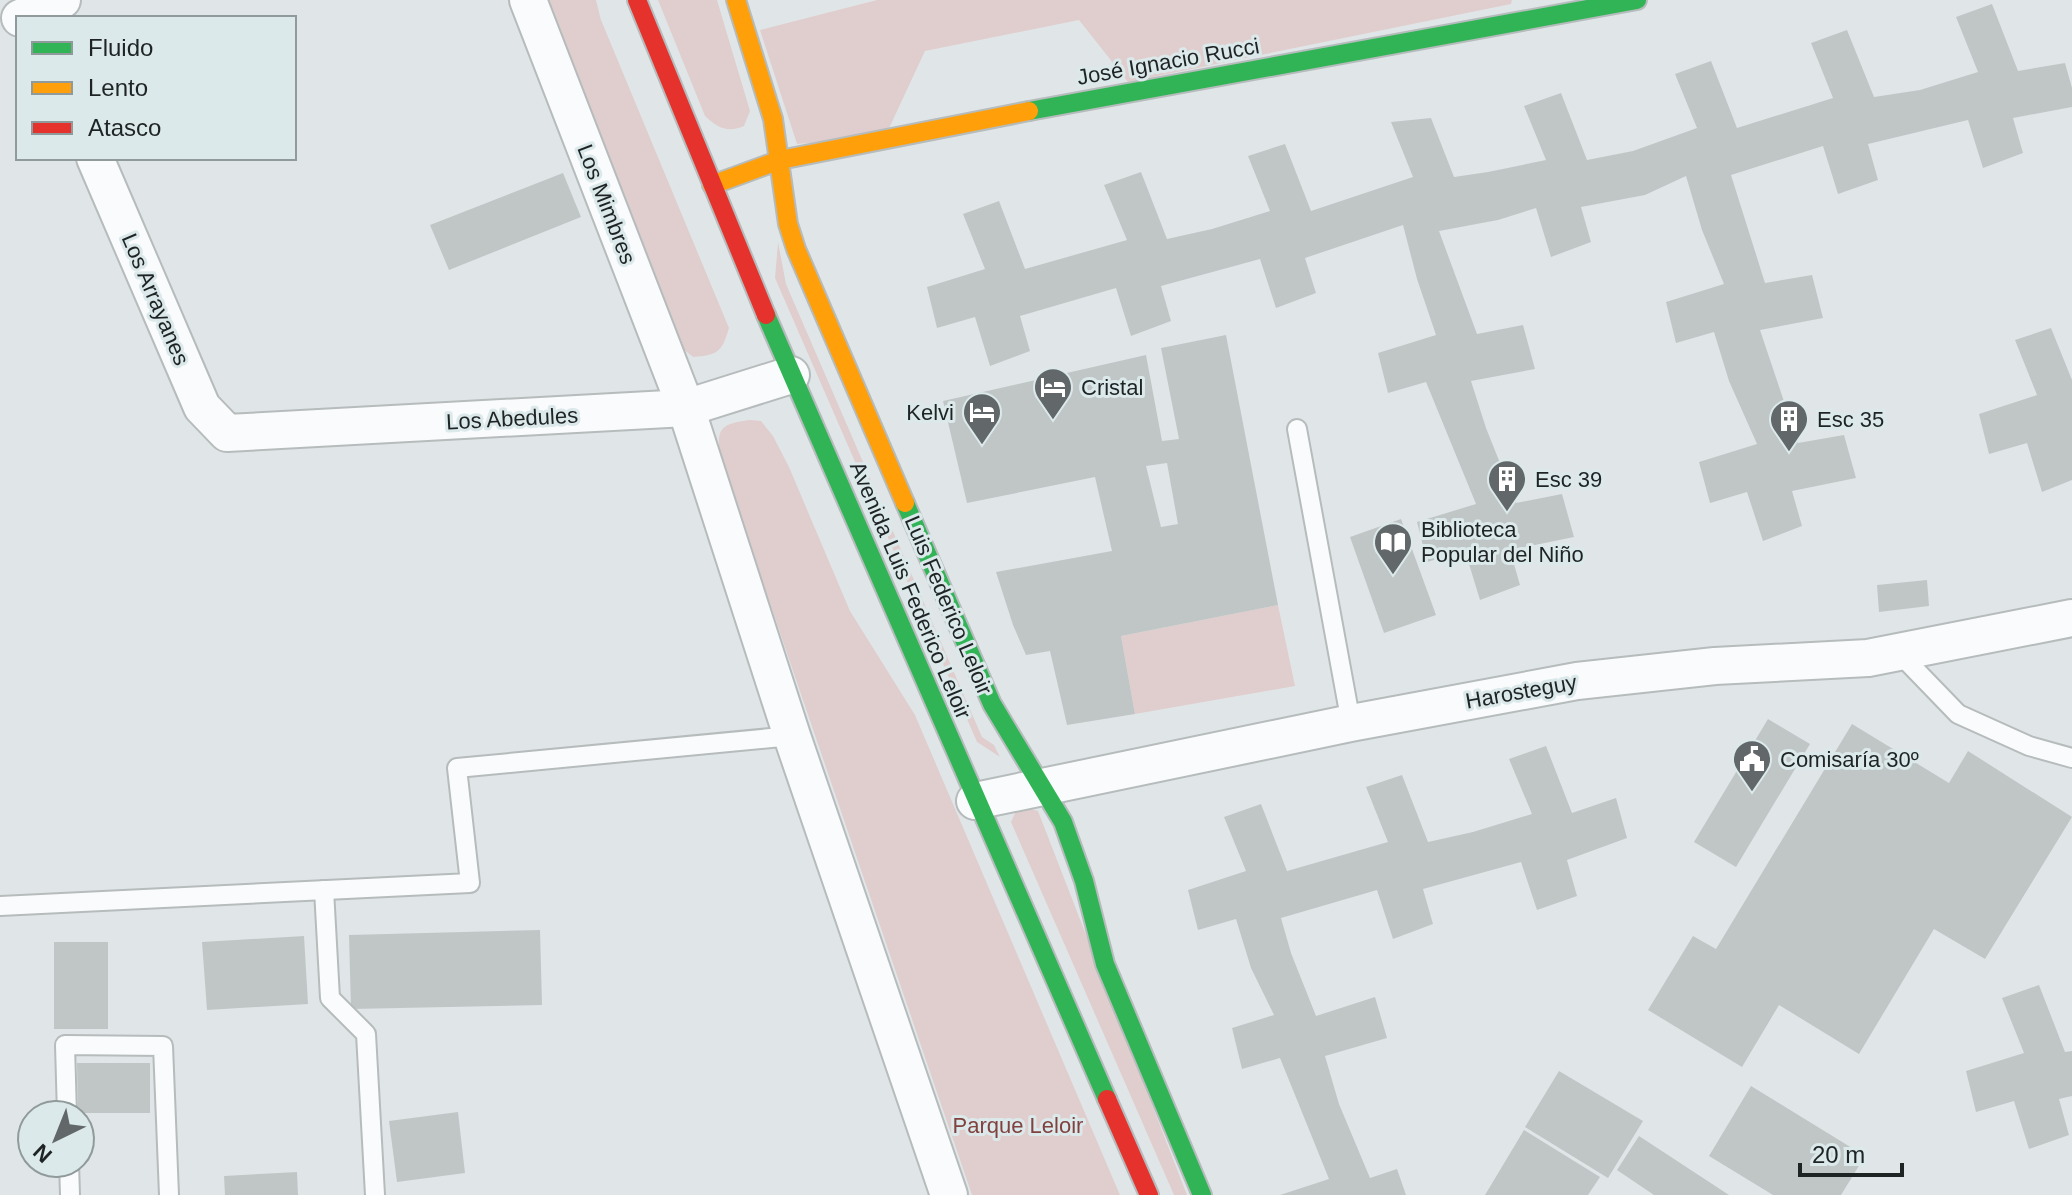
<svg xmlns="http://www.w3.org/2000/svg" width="2072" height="1195" font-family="Helvetica,sans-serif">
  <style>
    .green { fill: #e0cece }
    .building { fill: #c0c6c6; fill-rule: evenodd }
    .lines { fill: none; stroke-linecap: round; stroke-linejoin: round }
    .lane-casing { stroke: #b6bbbc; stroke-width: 22 }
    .street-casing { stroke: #b6bbbc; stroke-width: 40 }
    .fast-casing { stroke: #b6bbbc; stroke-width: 22 }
    .slow-casing { stroke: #b6bbbc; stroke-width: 22 }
    .jam-casing { stroke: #b6bbbc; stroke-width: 22 }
    .lane { stroke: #fafbfc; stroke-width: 18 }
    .street { stroke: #fafbfc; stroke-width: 36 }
    .fast { stroke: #30b455; stroke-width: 18 }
    .slow { stroke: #ff9f0a; stroke-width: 18 }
    .jam { stroke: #e5322d; stroke-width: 18 }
    .labels { text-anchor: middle; stroke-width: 6; stroke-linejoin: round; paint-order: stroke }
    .street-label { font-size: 22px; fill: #1e2324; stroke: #dce9eb }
    .poi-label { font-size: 22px; fill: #1e2324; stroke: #dce9eb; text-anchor: start }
    .park-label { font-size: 22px; fill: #81413f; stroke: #dce9eb }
  </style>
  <rect width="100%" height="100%" fill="#e0e6e8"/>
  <g class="green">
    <path d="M536,0H596L601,20L729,328C722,352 718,355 693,357L677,344Z"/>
    <path d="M658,0H717L750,111L744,126C727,133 718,128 705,116Z"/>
    <path d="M877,0H1512L1511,4L1128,82L1079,20L925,51L885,137L797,144L760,30Z"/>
    <path d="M778,242L786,284L982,737L994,745L1000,757L977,742L775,278Z"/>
    <path d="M750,420L761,421L773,436L789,467L850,611L915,715L1120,1195H972L721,460C716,430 718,424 750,420Z"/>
    <path d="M1278,605L1295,686L1135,714L1121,636Z"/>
    <path d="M1025,807L1038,811L1187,1195H1174L1011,822L1016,811Z"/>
  </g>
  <g class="building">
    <path d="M1992,4L2018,71L2065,63L2072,88V107L2013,118L2023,153L1983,168L1968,120L1868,144L1878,180L1838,194L1823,146L1731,175L1765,283L1812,275L1823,318L1760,330L1798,443L1844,435L1856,478L1792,491L1802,526L1763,541L1747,492L1710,503L1699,462L1757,444L1729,381L1714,332L1676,343L1666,302L1724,284L1702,230L1686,176L1645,195L1581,207L1591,242L1551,257L1536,208L1498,220L1439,231L1477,334L1523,325L1535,369L1471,381L1486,428L1516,503L1562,494L1574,537L1510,550L1520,585L1480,600L1465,551L1427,562L1417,522L1476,504L1426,382L1388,393L1378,353L1436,335L1417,279L1403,225L1305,258L1316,293L1276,308L1260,259L1161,286L1171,321L1131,336L1116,288L1020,316L1030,351L990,366L975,317L937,328L927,287L985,269L963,214L999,201L1025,269L1127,240L1104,185L1141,172L1167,239L1212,229L1270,211L1248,156L1285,144L1311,211L1413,177L1391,122L1431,118L1454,177L1488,172L1546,160L1524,106L1561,93L1587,160L1633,151L1697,128L1675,74L1711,61L1737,128L1833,98L1811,43L1847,30L1874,97L1920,90L1978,72L1956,17Z"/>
    <path d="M563,173L581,217L449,270L430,225Z"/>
    <path d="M2051,328L2072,380V480L2042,492L2027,443L1989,454L1979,414L2037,395L2015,340Z"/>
    <path d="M1226,335L1278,605L1121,636L1135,714L1067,725L1050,651L1026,655L1013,625L996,572L1112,551L1095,477L967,503L943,401L1146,355L1162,441L1179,439L1161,348ZM1167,463L1178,524L1161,527L1146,466Z"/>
    <path d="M1401,519L1436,615L1384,633L1350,537Z"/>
    <path d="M1927,580L1929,606L1879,612L1877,585Z"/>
    <path d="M1768,719L1810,744L1736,867L1694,842Z"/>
    <path d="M1852,724L1949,783L1968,751L2072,817L1985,959L1934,929L1859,1054L1779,1005L1742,1067L1648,1010L1693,936L1716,949Z"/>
    <path d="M1546,746L1572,813L1616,798L1627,838L1567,860L1577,896L1537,910L1521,862L1423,889L1433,924L1393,939L1377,890L1281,918L1291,953L1316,1016L1375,997L1387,1038L1325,1056L1339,1104L1370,1178L1397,1169L1406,1195H1280L1329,1179L1280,1058L1242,1069L1232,1028L1274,1015L1251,968L1236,919L1198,930L1188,890L1246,871L1224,817L1261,804L1287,871L1388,842L1366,787L1402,775L1428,842L1473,832L1532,814L1509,759Z"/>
    <path d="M540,930L542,1005L351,1009L349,935Z"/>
    <path d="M304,936L308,1004L207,1010L202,942Z"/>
    <rect x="54" y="942" width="54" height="87"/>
    <path d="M2039,985L2065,1052L2072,1051V1096L2059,1099L2069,1135L2029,1149L2014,1101L1976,1112L1966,1071L2024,1053L2002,998Z"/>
    <path d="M77,1063H150V1113H78Z"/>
    <path d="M1559,1071L1643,1121L1608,1178L1525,1127Z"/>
    <path d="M1751,1086L1865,1156L1841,1195H1773L1709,1156Z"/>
    <path d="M458,1112L465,1173L397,1182L389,1121Z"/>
    <path d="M1524,1130L1600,1177L1588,1195H1485Z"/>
    <path d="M1639,1136L1729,1195H1654L1617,1170Z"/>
    <path d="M297,1172L298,1195H225L224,1176Z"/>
  </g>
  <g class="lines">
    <g class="lane-casing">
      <g id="lane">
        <path d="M1297,429L1351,723"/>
        <path d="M1900,654L1958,714L2029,746L2072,758"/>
        <path d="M324,890L330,998L366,1034L375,1195"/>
        <path d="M0,906L470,883L457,768L792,736"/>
        <path d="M67,1115L65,1045L163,1046L169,1195"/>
        <path d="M69,1163L70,1195"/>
      </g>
    </g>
    <g class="street-casing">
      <g id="street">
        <path d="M528,0L686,408L792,736L949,1195"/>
        <path d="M20,18L62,0"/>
        <path d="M95,158L202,407L227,433L686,408L791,375"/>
        <path d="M975,801L1351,723L1577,681L1715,666L1868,658L2072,618"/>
      </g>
    </g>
    <g class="fast-casing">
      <g id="fast">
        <path d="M1029,111L1637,0"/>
        <path d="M766,315L1107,1099"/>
        <path d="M905,503L992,704L1063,822L1084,881L1105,964L1202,1195"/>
      </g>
    </g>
    <g class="slow-casing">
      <g id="slow">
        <path d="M736,0L773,119L788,224L796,249L905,503"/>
        <path d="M712,185L780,160L1029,111"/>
      </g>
    </g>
    <g class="jam-casing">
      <g id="jam">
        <path d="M637,0L766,315"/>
        <path d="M1107,1099L1149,1195"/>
      </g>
    </g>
    <use href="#lane" class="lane"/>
    <use href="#street" class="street"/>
    <use href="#fast" class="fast"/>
    <use href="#slow" class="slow"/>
    <use href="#jam" class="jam"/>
  </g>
  <defs>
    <g id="hotel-pin" transform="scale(2)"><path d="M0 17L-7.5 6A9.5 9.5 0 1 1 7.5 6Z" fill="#626769" stroke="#dce9eb"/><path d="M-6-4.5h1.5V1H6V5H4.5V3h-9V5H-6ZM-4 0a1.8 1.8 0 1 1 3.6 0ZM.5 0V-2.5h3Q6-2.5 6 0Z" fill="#fff"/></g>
    <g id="building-pin" transform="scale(2)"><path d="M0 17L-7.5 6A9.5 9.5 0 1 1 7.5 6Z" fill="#626769" stroke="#dce9eb"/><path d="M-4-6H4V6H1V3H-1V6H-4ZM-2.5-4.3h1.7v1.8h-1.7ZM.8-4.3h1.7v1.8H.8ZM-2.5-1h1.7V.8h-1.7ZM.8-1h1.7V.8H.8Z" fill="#fff"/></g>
    <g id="library-pin" transform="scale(2)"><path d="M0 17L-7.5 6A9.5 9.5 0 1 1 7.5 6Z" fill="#626769" stroke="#dce9eb"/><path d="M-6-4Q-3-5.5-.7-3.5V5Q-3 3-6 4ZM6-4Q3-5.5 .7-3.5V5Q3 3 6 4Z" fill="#fff"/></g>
    <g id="civic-pin" transform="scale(2)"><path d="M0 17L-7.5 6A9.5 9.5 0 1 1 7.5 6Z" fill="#626769" stroke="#dce9eb"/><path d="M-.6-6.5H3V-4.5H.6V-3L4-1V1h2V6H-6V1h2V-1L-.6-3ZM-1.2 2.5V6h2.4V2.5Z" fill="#fff"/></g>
  </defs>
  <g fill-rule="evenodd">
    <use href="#hotel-pin" x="1053" y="387"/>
    <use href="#hotel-pin" x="982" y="412"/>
    <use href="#building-pin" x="1789" y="419"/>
    <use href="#building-pin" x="1507" y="479"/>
    <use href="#library-pin" x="1393" y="542"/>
    <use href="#civic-pin" x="1752" y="759"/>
  </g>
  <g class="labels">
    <g class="street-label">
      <text transform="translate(1168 61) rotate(-10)" y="8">José Ignacio Rucci</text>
      <text transform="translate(607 204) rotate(69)" y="8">Los Mimbres</text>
      <text transform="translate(156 299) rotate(67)" y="8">Los Arrayanes</text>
      <text transform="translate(512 418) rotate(-3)" y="8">Los Abedules</text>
      <text transform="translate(911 590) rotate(67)" y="8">Avenida Luis Federico Leloir</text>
      <text transform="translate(949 605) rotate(67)" y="8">Luis Federico Leloir</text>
      <text transform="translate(1521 691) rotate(-10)" y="8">Harosteguy</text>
    </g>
    <g class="poi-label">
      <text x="1081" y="395">Cristal</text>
      <text x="954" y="420" text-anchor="end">Kelvi</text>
      <text x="1817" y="427">Esc 35</text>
      <text x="1535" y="487">Esc 39</text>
      <text x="1421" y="537">Biblioteca<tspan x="1421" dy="25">Popular del Niño</tspan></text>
      <text x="1780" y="767">Comisaría 30º</text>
    </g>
    <g class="park-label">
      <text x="1018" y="1133">Parque Leloir</text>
    </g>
  </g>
  <rect x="16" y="16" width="280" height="144" fill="#dce9eb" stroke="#909a9b" stroke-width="2"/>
  <rect x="32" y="42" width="40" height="12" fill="#30b455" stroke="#909a9b" stroke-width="2"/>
  <text x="88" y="56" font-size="24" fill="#1e2324">Fluido</text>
  <rect x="32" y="82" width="40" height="12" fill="#ff9f0a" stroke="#909a9b" stroke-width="2"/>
  <text x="88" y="96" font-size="24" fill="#1e2324">Lento</text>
  <rect x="32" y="122" width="40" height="12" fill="#e5322d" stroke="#909a9b" stroke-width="2"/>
  <text x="88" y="136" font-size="24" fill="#1e2324">Atasco</text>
  <g transform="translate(56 1139) rotate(223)"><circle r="38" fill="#dce9eb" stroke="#909a9b" stroke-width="2"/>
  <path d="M0-6L14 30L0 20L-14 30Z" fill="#626769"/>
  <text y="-12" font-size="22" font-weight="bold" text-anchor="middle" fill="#1e2324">N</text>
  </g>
  <path d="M1800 1163v12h102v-12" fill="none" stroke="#1e2324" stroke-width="4"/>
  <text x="1812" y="1163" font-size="24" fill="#1e2324" stroke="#dce9eb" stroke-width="6" paint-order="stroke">20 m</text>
</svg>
